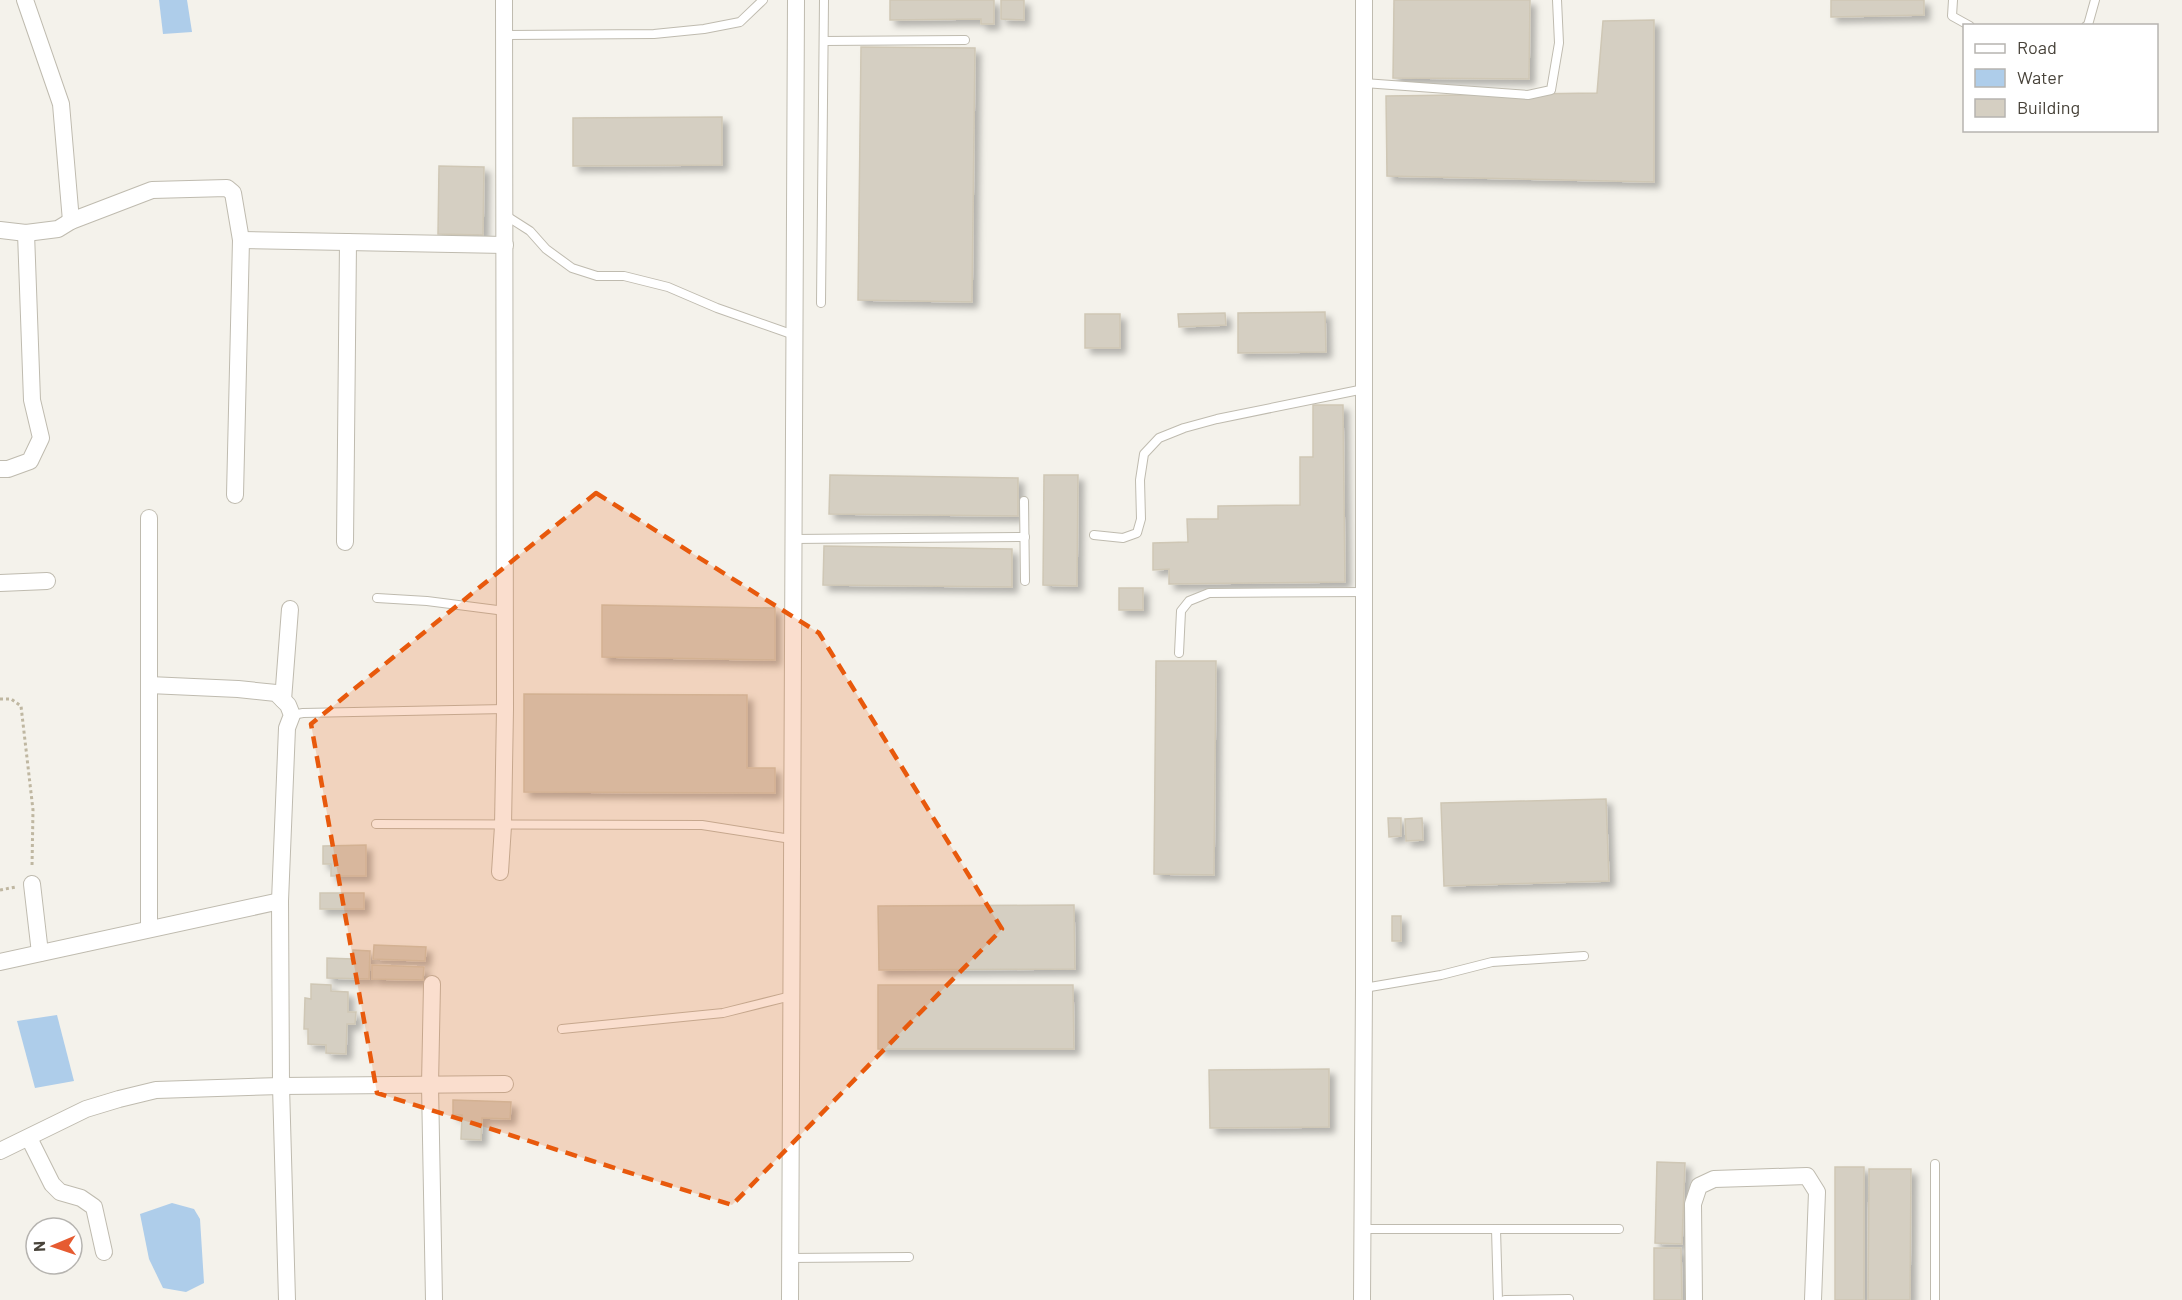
<svg xmlns="http://www.w3.org/2000/svg" width="2182" height="1300" font-family="Barlow,sans-serif">
  <style>
    .water { fill: #aecdea }
    .building { fill: #d5cfc2; stroke: #cfc7b5; stroke-width: 1.5; filter: url(#shadow) }
    .lines { fill: none; stroke-linecap: round; stroke-linejoin: round }
    .service-casing { stroke: #bfbbaf; stroke-width: 10 }
    .minor-casing { stroke: #bfbbaf; stroke-width: 18 }
    .path { stroke: #bfb7a1; stroke-width: 3; stroke-dasharray: 3 3; stroke-linecap: butt }
    .service { stroke: #fff; stroke-width: 8 }
    .minor { stroke: #fff; stroke-width: 16 }
    .marked { fill: #e8590c; fill-opacity: 0.2; stroke: #e8590c; stroke-width: 4.5; stroke-dasharray: 12 8; stroke-linejoin: round }
  </style>
  <defs>
    <filter id="shadow"><feDropShadow dx="5.5" dy="5.5" stdDeviation="3" flood-color="#0004"/></filter>
  </defs>
  <rect width="100%" height="100%" fill="#f4f2eb"/>
  <g class="water">
    <path d="M159,0H187L192,32L163,34Z"/>
    <path d="M57,1015L74,1081L35,1088L17,1021Z"/>
    <path d="M172,1203L194,1209L200,1219L204,1283L186,1292L163,1288L149,1259L140,1214Z"/>
  </g>
  <g class="building">
    <path d="M890,0H994V24H981V19L890,20Z"/>
    <path d="M1001,0H1024V20L1001,19Z"/>
    <path d="M1394,0H1530L1529,79L1393,78Z"/>
    <path d="M1831,0H1924V15L1831,17Z"/>
    <path d="M1654,20V182L1387,176L1386,96L1597,93L1603,21Z"/>
    <path d="M861,47L975,48L972,302L858,300Z"/>
    <path d="M722,117V165L573,166V118Z"/>
    <path d="M439,166L484,167L483,235L438,234Z"/>
    <path d="M1325,312L1326,352L1238,353V313Z"/>
    <path d="M1225,313L1226,325L1179,327L1178,314Z"/>
    <rect x="1085" y="314" width="35" height="34"/>
    <path d="M1313,405H1343L1345,582L1169,584V569L1153,570V543L1188,542L1187,519H1218V506L1300,505V457H1313Z"/>
    <path d="M830,475L1018,478V516L829,514Z"/>
    <path d="M1044,475H1078L1077,586L1043,585Z"/>
    <path d="M824,546L1012,549V587L823,585Z"/>
    <rect x="1119" y="588" width="24" height="22"/>
    <path d="M602,605L775,608V660L602,657Z"/>
    <path d="M1156,661H1216L1214,875L1154,874Z"/>
    <path d="M524,694L747,695V768H775V793L524,792Z"/>
    <path d="M1606,799L1609,881L1444,886L1441,803Z"/>
    <path d="M1388,818H1401V836L1389,837Z"/>
    <path d="M1422,818L1423,840L1406,841L1405,819Z"/>
    <path d="M366,845V876H331V864H323V846Z"/>
    <rect x="320" y="893" width="44" height="16"/>
    <path d="M1074,905L1075,969L879,970L878,906Z"/>
    <rect x="1392" y="916" width="9" height="25"/>
    <path d="M374,945L426,947L425,961L373,959Z"/>
    <path d="M353,950L370,951L369,979L327,978V958L353,959Z"/>
    <path d="M372,965L424,967L423,980L372,979Z"/>
    <path d="M311,984L331,985V991L348,992V1012H356L355,1024H347L346,1054L326,1053V1045L308,1044V1029H304L305,998L311,999Z"/>
    <path d="M878,985H1073L1074,1049H878Z"/>
    <path d="M1329,1069V1127L1210,1128L1209,1070Z"/>
    <path d="M453,1100L511,1102L510,1119L482,1118L481,1140L461,1139L462,1115H453Z"/>
    <path d="M1657,1162L1685,1163L1682,1244L1655,1243Z"/>
    <rect x="1835" y="1167" width="29" height="133"/>
    <path d="M1869,1169H1911L1910,1300H1868Z"/>
    <path d="M1654,1248H1681L1682,1300H1654Z"/>
  </g>
  <g class="lines">
    <g class="service-casing">
      <g id="service">
        <path d="M1953,0L1952,16L1970,26"/>
        <path d="M2086,26L2088,25L2095,0"/>
        <path d="M504,35L654,34L704,29L740,22L763,0"/>
        <path d="M824,41L965,40"/>
        <path d="M1364,83L1528,95L1551,90L1559,43L1557,0"/>
        <path d="M505,215L530,231L546,249L572,268L597,276H624L668,287L717,308L794,335"/>
        <path d="M821,303L824,0"/>
        <path d="M1024,501L1025,581"/>
        <path d="M1094,535L1123,538L1137,533L1141,519L1140,480L1144,454L1159,438L1184,428L1217,419L1364,389"/>
        <path d="M793,539L1025,537"/>
        <path d="M377,598L427,601L505,611"/>
        <path d="M1179,653L1181,611L1189,601L1209,593L1364,592"/>
        <path d="M292,715L303,713L505,709"/>
        <path d="M376,824L702,825L791,839"/>
        <path d="M1364,988L1441,975L1492,962L1584,956"/>
        <path d="M562,1029L723,1013L791,996"/>
        <path d="M1935,1164V1300"/>
        <path d="M1362,1229H1619"/>
        <path d="M1496,1229L1498,1300"/>
        <path d="M790,1258L909,1257"/>
        <path d="M1505,1300L1569,1299"/>
      </g>
    </g>
    <g class="minor-casing">
      <g id="minor">
        <path d="M25,0L61,104L71,221"/>
        <path d="M0,230L26,233L58,229L71,221L152,190L227,188L233,193L241,240L235,495"/>
        <path d="M241,240L505,245"/>
        <path d="M0,469H8L30,461L41,438L32,400L26,233"/>
        <path d="M345,542L348,242"/>
        <path d="M0,583L47,581"/>
        <path d="M149,685L238,689L276,693L288,705L292,715L287,728L280,901L281,1086L287,1300"/>
        <path d="M283,700L290,609"/>
        <path d="M500,872L503,826L505,709L504,0"/>
        <path d="M32,884L40,953"/>
        <path d="M149,928V518"/>
        <path d="M0,962L280,901"/>
        <path d="M432,984L430,1085L434,1300"/>
        <path d="M29,1138L52,1184L60,1192L81,1198L94,1207L104,1252"/>
        <path d="M0,1151L86,1109L119,1099L156,1090L281,1086L505,1084"/>
        <path d="M790,1300L796,0"/>
        <path d="M1362,1300L1364,988V0"/>
        <path d="M1694,1300L1693,1204L1699,1186L1714,1179L1807,1176L1817,1192L1813,1300"/>
      </g>
    </g>
    <g class="path">
      <path d="M0,699H11L21,706L33,810L32,867"/>
      <path d="M0,890L16,887"/>
    </g>
    <use href="#service" class="service"/>
    <use href="#minor" class="minor"/>
  </g>
  <path class="marked" d="M596,493L819,633L1002,929L732,1205L377,1093L311,724Z"/>
  <rect x="1963" y="24" width="195" height="108" fill="#ffffff" stroke="#b6b4b0" stroke-width="1.5"/>
  <rect x="1975" y="44" width="30" height="9" fill="#ffffff" stroke="#b6b4b0" stroke-width="1.5"/>
  <text x="2017" y="54" font-size="18" fill="#48433a">Road</text>
  <rect x="1975" y="69" width="30" height="18" fill="#aecdea" stroke="#b6b4b0" stroke-width="1.5"/>
  <text x="2017" y="84" font-size="18" fill="#48433a">Water</text>
  <rect x="1975" y="99" width="30" height="18" fill="#d5cfc2" stroke="#b6b4b0" stroke-width="1.5"/>
  <text x="2017" y="114" font-size="18" fill="#48433a">Building</text>
  <g transform="translate(54 1246) rotate(268)"><circle r="28" fill="#ffffff" stroke="#b6b4b0" stroke-width="1.5"/>
  <path d="M0-4.5L10 22L0 15L-10 22Z" fill="#e65b31"/>
  <text y="-9" font-size="16" font-weight="bold" text-anchor="middle" fill="#48433a">N</text>
  </g>
</svg>
